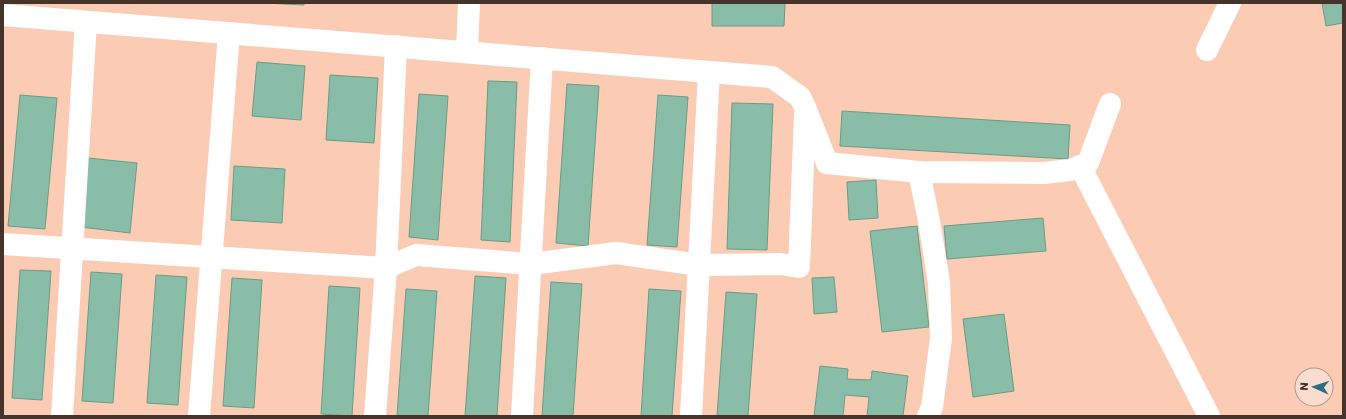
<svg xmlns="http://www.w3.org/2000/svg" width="1346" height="419" font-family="Poppins,sans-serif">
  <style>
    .building { fill: #89bda7; stroke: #6a9d88 }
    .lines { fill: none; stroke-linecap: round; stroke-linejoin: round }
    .minor { stroke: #fff; stroke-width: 22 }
  </style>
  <rect width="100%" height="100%" fill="#fbcbb3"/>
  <g class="building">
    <path d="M265,3H304V5Z"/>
    <path d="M712,3H785L784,26H712Z"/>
    <path d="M1322,3H1343V23L1326,26Z"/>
    <path d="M257,62L305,66L301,120L252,116Z"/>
    <path d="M330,75L378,78L374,143L326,140Z"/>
    <path d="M488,81L517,82L510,242L481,240Z"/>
    <path d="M567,84L599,86L588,246L556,243Z"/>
    <path d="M419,94L448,96L438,240L409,237Z"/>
    <path d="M20,95L57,98L45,229L8,226Z"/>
    <path d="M658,95L688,97L677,247L647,245Z"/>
    <path d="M732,103L773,104L767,250L727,249Z"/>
    <path d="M842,111L1070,125L1068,159L840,146Z"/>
    <path d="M88,158L137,163L130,233L81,227Z"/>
    <path d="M234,166L285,169L282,223L231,220Z"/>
    <path d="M876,180L878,218L849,220L847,182Z"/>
    <path d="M1043,218L1046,251L947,259L944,226Z"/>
    <path d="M917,226L929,327L882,332L870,231Z"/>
    <path d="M20,270L51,271L42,400L12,398Z"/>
    <path d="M91,272L122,274L113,403L82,401Z"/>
    <path d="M156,275L187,277L178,405L147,403Z"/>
    <path d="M475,276L506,278L497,416H465Z"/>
    <path d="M834,277L837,312L814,314L812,278Z"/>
    <path d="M232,278L262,280L254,408L223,406Z"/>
    <path d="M551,282L582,284L573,416H542Z"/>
    <path d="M329,286L360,288L352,416L321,414Z"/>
    <path d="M406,289L437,291L428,416H397Z"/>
    <path d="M649,289L681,291L672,416H641Z"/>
    <path d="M726,292L757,294L748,416H717Z"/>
    <path d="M1004,314L1014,391L973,397L963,319Z"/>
    <path d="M820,366L848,369L847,379L871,380L872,371L908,376L903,416H867L869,397L845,395L843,416H814Z"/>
  </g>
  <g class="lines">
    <g class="minor">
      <path d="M3,15L772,77L800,97L805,107L827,163L919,172L1044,173L1070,170L1088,163L1110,104"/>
      <path d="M1207,50L1230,3"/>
      <path d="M467,52L469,3"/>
      <path d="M1080,166L1209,416"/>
      <path d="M919,172L929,221L939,283L941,338L932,407L928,416"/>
      <path d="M3,244L386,268L416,255L531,264L616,253L699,265L781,264L799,267L805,115"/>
      <path d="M62,416L86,22"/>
      <path d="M199,416L229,33"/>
      <path d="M375,416L386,268L396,46"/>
      <path d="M522,416L542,58"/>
      <path d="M691,416L709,72"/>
    </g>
  </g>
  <rect width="1346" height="419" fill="none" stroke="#46332a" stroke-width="8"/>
  <g transform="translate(1314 387) rotate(273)"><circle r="19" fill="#faddcf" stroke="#b2998d"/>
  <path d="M0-3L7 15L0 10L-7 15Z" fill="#2f6b82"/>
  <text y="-6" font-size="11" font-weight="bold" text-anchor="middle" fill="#46332a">N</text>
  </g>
</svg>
